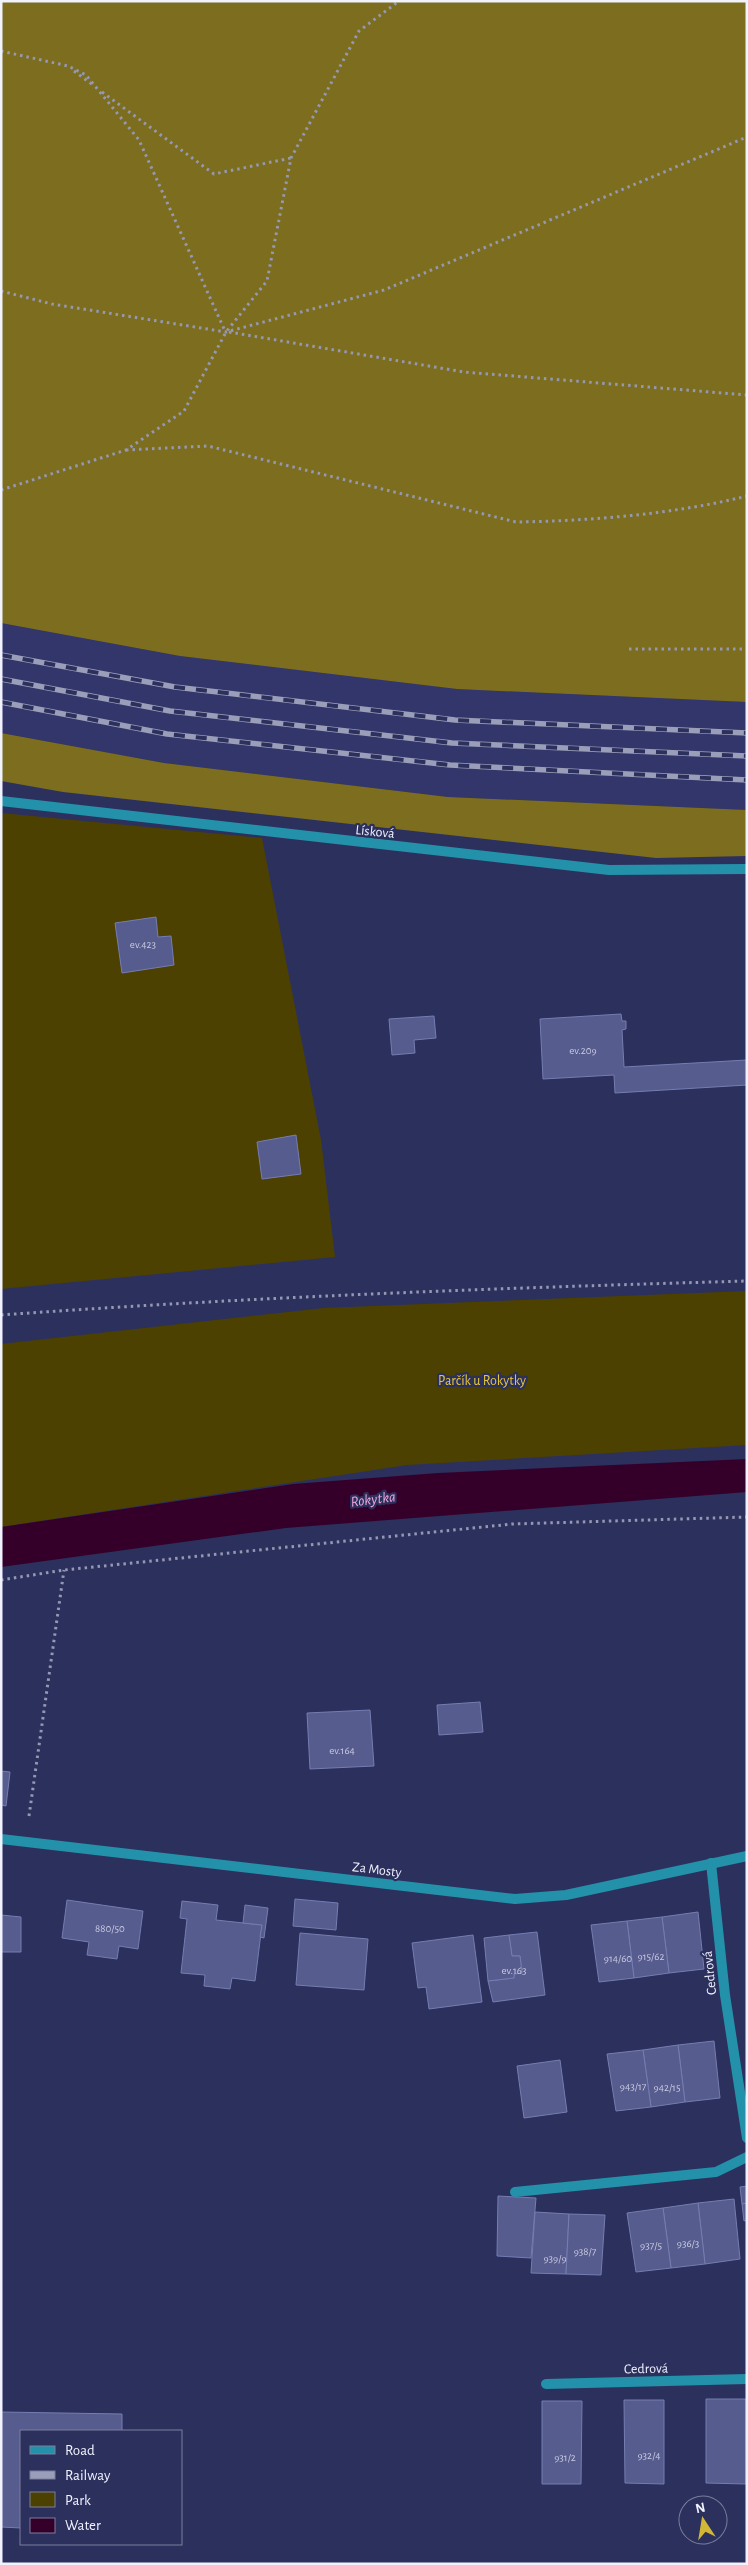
<svg xmlns="http://www.w3.org/2000/svg" width="748" height="2565" font-family="'Alegreya Sans',sans-serif">
  <style>
    .built { fill: #32366b }
    .green { fill: #4d4101 }
    .forest { fill: #7d6d1f }
    .water { fill: #34002a }
    .building { fill: #565c8e; stroke: #757db1 }
    .lines { fill: none; stroke-linecap: round; stroke-linejoin: round }
    .path { stroke: #9598b3; stroke-width: 3; stroke-dasharray: 2.5 4; stroke-linecap: butt }
    .street { stroke: #2491aa; stroke-width: 10 }
    .rail-casing { stroke: #9b9eb8; stroke-width: 5.5 }
    .rail { stroke: #2c305d; stroke-width: 4; stroke-dasharray: 11; stroke-linecap: butt }
    .labels { text-anchor: middle; stroke-width: 4.5; stroke-linejoin: round; paint-order: stroke }
    .number-label { font-size: 11px; fill: #cacce2 }
    .street-label { font-size: 14px; fill: #f0f2fe; stroke: #2c305d }
    .park-label { font-size: 14px; fill: #e3c73c; stroke: #2c305d }
    .water-label { font-size: 15px; font-style: italic; fill: #f3a6dd; stroke: #2c305d }
  </style>
  <rect width="100%" height="100%" fill="#2c305d"/>
  <path class="built" d="M1,623L180,656L457,689L747,702V810L448,797L164,763L1,733Z"/>
  <g class="green">
    <path d="M1,813L262,838L321,1140L335,1257L1,1289Z"/>
    <path d="M747,1291V1445L407,1465L1,1527V1344L324,1308Z"/>
  </g>
  <g class="forest">
    <path d="M1,1H747V702L457,689L180,656L1,623Z"/>
    <path d="M1,733L164,763L448,797L747,810V856L656,858L63,792L1,781Z"/>
  </g>
  <path class="water" d="M747,1459V1492L286,1528L1,1567V1527L293,1484L438,1473Z"/>
  <g class="building">
    <path d="M156,917L158,937L171,936L174,965L122,973L115,923Z"/>
    <path d="M621,1014L622,1021H626V1029L622,1030L624,1067L747,1060V1085L615,1093L614,1075L543,1079L540,1019Z"/>
    <path d="M434,1016L436,1038L414,1040L415,1053L392,1055L389,1019Z"/>
    <path d="M296,1135L301,1174L262,1179L257,1142Z"/>
    <path d="M480,1702L483,1732L439,1735L437,1705Z"/>
    <path d="M370,1710L374,1766L310,1769L307,1713Z"/>
    <path d="M1,1771L10,1772L6,1806L1,1805Z"/>
    <path d="M295,1899L338,1903L336,1930L293,1926Z"/>
    <path d="M67,1900L143,1911L138,1949L119,1946L117,1959L87,1955L89,1942L62,1938Z"/>
    <path d="M182,1901L218,1905L216,1920L262,1925L255,1981L232,1978L230,1989L204,1986L205,1975L181,1973L187,1919L180,1918Z"/>
    <path d="M245,1905L268,1908L264,1938L260,1937L262,1925L243,1923Z"/>
    <path d="M698,1912L704,1969L669,1973L662,1917Z"/>
    <path d="M1,1915L21,1917V1952H1Z"/>
    <path d="M662,1917L669,1973L634,1978L627,1921Z"/>
    <path d="M627,1921L634,1978L599,1982L591,1925Z"/>
    <path d="M537,1932L545,1995L493,2002L488,1981L514,1978V1974L522,1973L520,1956H512L509,1935Z"/>
    <path d="M300,1933L368,1939L364,1990L296,1985Z"/>
    <path d="M473,1935L482,2002L429,2009L426,1987L418,1988L412,1943Z"/>
    <path d="M509,1935L512,1956H520L522,1973L514,1974V1978L488,1981L484,1938Z"/>
    <path d="M714,2041L720,2098L685,2102L678,2045Z"/>
    <path d="M678,2045L685,2102L651,2107L643,2050Z"/>
    <path d="M643,2050L651,2107L616,2111L607,2054Z"/>
    <path d="M560,2060L567,2112L524,2118L517,2066Z"/>
    <path d="M747,2186V2203L742,2204L740,2187Z"/>
    <path d="M498,2196L536,2198L531,2258L497,2256Z"/>
    <path d="M734,2199L740,2259L705,2264L698,2203Z"/>
    <path d="M698,2203L705,2264L671,2268L663,2208Z"/>
    <path d="M747,2203V2220L744,2221L742,2204Z"/>
    <path d="M663,2208L671,2268L636,2272L627,2213Z"/>
    <path d="M535,2212L569,2214L566,2274L531,2273Z"/>
    <path d="M569,2214L605,2215L601,2275L566,2274Z"/>
    <path d="M706,2399H746V2484L706,2483Z"/>
    <path d="M624,2400H664V2484L625,2483Z"/>
    <path d="M542,2401H582L581,2484H542Z"/>
    <path d="M1,2412L122,2414V2431H21V2528L1,2527Z"/>
  </g>
  <g class="lines">
    <g class="path">
      <path d="M1,51L68,66L86,75L139,140L225,331"/>
      <path d="M74,71L93,85"/>
      <path d="M102,92L214,174L291,158"/>
      <path d="M1,291L52,304L226,332L384,290L747,137"/>
      <path d="M229,332L464,372L747,395"/>
      <path d="M126,450L208,446L516,522C590,521 675,514 747,496"/>
      <path d="M1,490L126,450L184,411L226,332L267,281L291,158L359,31L399,1"/>
      <path d="M629,649H747"/>
      <path d="M1,1315C250,1297 498,1288 747,1281"/>
      <path d="M1,1580L64,1570L512,1524L747,1517"/>
      <path d="M29,1816L64,1570"/>
    </g>
    <g class="street">
      <path d="M1,801L609,870L747,869"/>
      <path d="M1,1839L515,1899L566,1895L747,1856"/>
      <path d="M711,1863L725,1995L747,2138"/>
      <path d="M515,2192L716,2172L747,2157"/>
      <path d="M546,2384L747,2379"/>
    </g>
    <g class="rail-casing">
      <g id="rail">
        <path d="M1,655L175,687L455,720L747,733"/>
        <path d="M1,679L170,711L452,743L747,756"/>
        <path d="M1,702L167,734L450,765L747,780"/>
      </g>
    </g>
    <use href="#rail" class="rail"/>
  </g>
  <g class="labels">
    <g class="number-label">
      <text x="143" y="948">ev.423</text>
      <text x="583" y="1054">ev.209</text>
      <text x="342" y="1754">ev.164</text>
      <text x="110" y="1932">880/50</text>
      <text x="651" y="1960">915/62</text>
      <text x="618" y="1962">914/60</text>
      <text x="514" y="1974">ev.163</text>
      <text x="633" y="2090">943/17</text>
      <text x="667" y="2091">942/15</text>
      <text x="688" y="2247">936/3</text>
      <text x="651" y="2249">937/5</text>
      <text x="585" y="2255">938/7</text>
      <text x="555" y="2262">939/9</text>
      <text x="649" y="2459">932/4</text>
      <text x="565" y="2461">931/2</text>
    </g>
    <g class="street-label">
      <text transform="translate(375 831) rotate(6)" y="5">Lísková</text>
      <text transform="translate(377 1869) rotate(7)" y="5">Za Mosty</text>
      <text transform="translate(709 1973) rotate(-96)" y="5">Cedrová</text>
      <text transform="translate(646 2368) rotate(-1)" y="5">Cedrová</text>
    </g>
    <g class="park-label">
      <text x="482" y="1385">Parčík u Rokytky</text>
    </g>
    <g class="water-label">
      <text transform="translate(373 1499) rotate(-7)" y="5">Rokytka</text>
    </g>
  </g>
  <rect width="748" height="2565" fill="none" stroke="#f0f2fe" stroke-width="5"/>
  <rect x="20" y="2430" width="162" height="115" fill="#2c305d" stroke="#7a7e9d"/>
  <rect x="30" y="2446" width="25" height="8" fill="#2491aa" stroke="#7a7e9d"/>
  <text x="65" y="2455" font-size="15" fill="#f0f2fe">Road</text>
  <rect x="30" y="2471" width="25" height="8" fill="#9b9eb8" stroke="#7a7e9d"/>
  <text x="65" y="2480" font-size="15" fill="#f0f2fe">Railway</text>
  <rect x="30" y="2492" width="25" height="15" fill="#4d4101" stroke="#7a7e9d"/>
  <text x="65" y="2505" font-size="15" fill="#f0f2fe">Park</text>
  <rect x="30" y="2518" width="25" height="15" fill="#34002a" stroke="#7a7e9d"/>
  <text x="65" y="2530" font-size="15" fill="#f0f2fe">Water</text>
  <g transform="translate(703 2520) rotate(348)"><circle r="24" fill="#2c305d" stroke="#7a7e9d"/>
  <path d="M0-4L9 19L0 12L-9 19Z" fill="#d1b736"/>
  <text y="-8" font-size="14" font-weight="bold" text-anchor="middle" fill="#f0f2fe">N</text>
  </g>
</svg>
